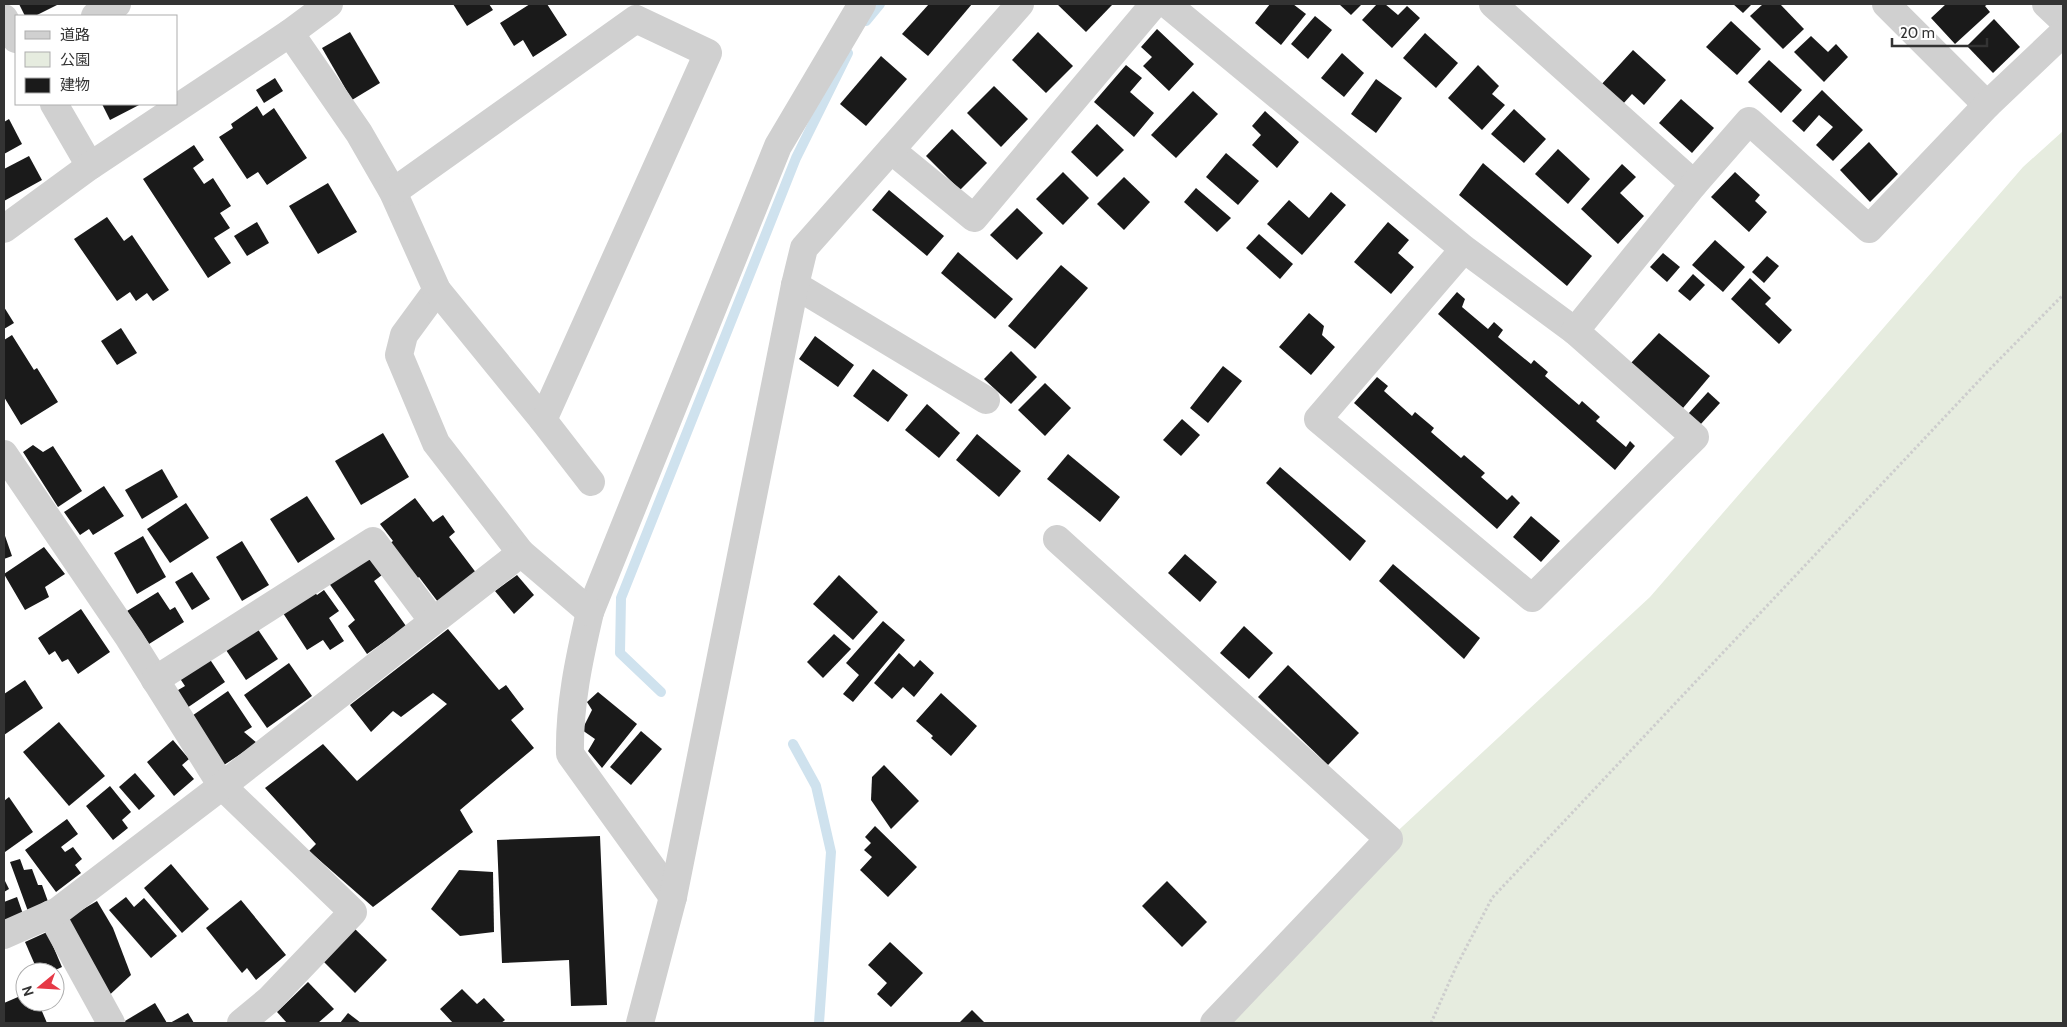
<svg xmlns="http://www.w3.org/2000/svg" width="2067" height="1027" font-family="Cabin,'Noto Sans JP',sans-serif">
	<rect width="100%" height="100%" fill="#fff"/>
	<!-- green -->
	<path fill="#e6ecdf" d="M2063,131V1023H1214L1389,839L1650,597L2023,167Z"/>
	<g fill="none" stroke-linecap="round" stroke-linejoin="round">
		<!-- stream -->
		<g stroke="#cfe2ee" stroke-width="10">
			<path d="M866,21L880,4"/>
			<path d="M661,692L620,653L621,598L796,158L848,53"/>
			<path d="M793,744L816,786L831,852L819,1023"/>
		</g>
	</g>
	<!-- building -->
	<g fill="#1a1a1a">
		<path d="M19,4H59L35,16H25Z"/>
		<path d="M453,4H489L493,10L467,26Z"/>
		<path d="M530,4H547L567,35L533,57L523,40L514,46L500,23Z"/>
		<path d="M929,4H972L928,56L902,34Z"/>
		<path d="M1057,4H1111L1112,5L1086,32Z"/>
		<path d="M1270,4H1293L1306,14L1281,45L1255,23Z"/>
		<path d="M1339,4H1362L1351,15Z"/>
		<path d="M1377,4H1385L1398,15L1407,6L1420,18L1392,48L1362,20Z"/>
		<path d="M1733,4H1752L1743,13Z"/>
		<path d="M1763,4H1780L1804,29L1783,49L1750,16Z"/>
		<path d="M1946,4H1988L1985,6L1990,12L1955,44L1931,18Z"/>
		<path d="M1315,16L1332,30L1308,59L1291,44Z"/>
		<path d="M1994,19L2020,47L1993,73L1967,46Z"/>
		<path d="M1731,21L1761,49L1737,75L1706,47Z"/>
		<path d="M1157,29L1194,64L1169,91L1143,66L1152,57L1141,47Z"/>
		<path d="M350,32L380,83L352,100L322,48Z"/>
		<path d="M1038,32L1073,66L1046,93L1012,60Z"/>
		<path d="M1425,33L1458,63L1436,88L1403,58Z"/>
		<path d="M1811,36L1828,52L1836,44L1848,57L1824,82L1794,52Z"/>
		<path d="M1633,50L1666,80L1644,105L1632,94L1622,105L1600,86Z"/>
		<path d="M1342,53L1364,73L1344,97L1321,78Z"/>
		<path d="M881,56L907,79L866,126L840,104Z"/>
		<path d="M1769,60L1802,90L1781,113L1748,82Z"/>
		<path d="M1126,65L1142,78L1130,92L1154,113L1134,137L1094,102Z"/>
		<path d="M1478,65L1499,86L1492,94L1505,105L1482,130L1448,98Z"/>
		<path d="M275,78L283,91L264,103L256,90Z"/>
		<path d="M1376,79L1402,98L1376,133L1351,114Z"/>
		<path d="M994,86L1028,119L1001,147L967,113Z"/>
		<path d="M1822,90L1863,130L1833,161L1816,145L1833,127L1819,115L1804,132L1792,121Z"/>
		<path d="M1193,91L1218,114L1176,158L1151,135Z"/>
		<path d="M1681,99L1714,128L1692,153L1659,123Z"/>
		<path d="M102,104H141L110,120Z"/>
		<path d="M257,106L263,116L274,108L307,158L267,185L258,172L247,179L219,137L233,128L231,124Z"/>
		<path d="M1514,109L1546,139L1524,163L1491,134Z"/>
		<path d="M1265,111L1299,142L1277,168L1252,145L1261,135L1252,126Z"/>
		<path d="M9,119L22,144L4,154V122Z"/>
		<path d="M1097,124L1124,150L1097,177L1071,152Z"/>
		<path d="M952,129L987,163L960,190L926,156Z"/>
		<path d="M1869,142L1898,174L1870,202L1840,170Z"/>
		<path d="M194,145L204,160L193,168L204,184L213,178L231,206L220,213L230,228L214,238L231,263L208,278L143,179Z"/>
		<path d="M1558,149L1590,179L1568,204L1535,174Z"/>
		<path d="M1226,153L1259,181L1238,205L1206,177Z"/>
		<path d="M29,156L42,180L4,201V169Z"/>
		<path d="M1483,163L1592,256L1567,286L1459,195Z"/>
		<path d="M1622,164L1636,177L1620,193L1644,216L1618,244L1581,209Z"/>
		<path d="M1063,172L1089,198L1063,225L1036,199Z"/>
		<path d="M1735,172L1760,195L1755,201L1767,212L1749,232L1711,197Z"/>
		<path d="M1124,177L1150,202L1124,230L1097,204Z"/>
		<path d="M328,183L357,232L318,254L289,206Z"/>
		<path d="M1196,188L1231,218L1217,232L1184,202Z"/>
		<path d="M889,190L944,236L927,256L872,210Z"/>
		<path d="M1331,192L1346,205L1302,255L1267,224L1289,200L1309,218Z"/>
		<path d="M1017,208L1043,233L1017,260L990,235Z"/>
		<path d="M107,217L124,241L132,235L169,290L153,301L147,293L136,301L130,292L117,301L74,239Z"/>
		<path d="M257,222L269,243L247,256L234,236Z"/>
		<path d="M1388,222L1409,240L1398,253L1414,267L1391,294L1354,262Z"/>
		<path d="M1259,234L1293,264L1280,279L1246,248Z"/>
		<path d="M1715,240L1745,267L1723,292L1692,265Z"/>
		<path d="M958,252L1013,299L995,319L941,273Z"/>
		<path d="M1663,253L1680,267L1667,282L1650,267Z"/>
		<path d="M1767,256L1779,266L1764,283L1752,272Z"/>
		<path d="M1061,265L1088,288L1035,349L1008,326Z"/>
		<path d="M1693,274L1705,285L1690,301L1678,291Z"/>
		<path d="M1750,278L1771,298L1765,304L1792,330L1779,344L1731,299Z"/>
		<path d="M1457,292L1465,299L1462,307L1488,329L1494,322L1503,330L1498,337L1531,364L1534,360L1548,372L1545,376L1579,405L1582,401L1600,417L1596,421L1626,447L1630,441L1635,446L1615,470L1438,314Z"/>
		<path d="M4,307L14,323L4,329Z"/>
		<path d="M1309,313L1324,326L1322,335L1335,347L1311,375L1279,347Z"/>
		<path d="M121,328L137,353L117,365L101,341Z"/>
		<path d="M1659,333L1710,376L1683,408L1631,363Z"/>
		<path d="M12,335L34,370L37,368L58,402L21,425L4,397V340Z"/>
		<path d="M815,336L854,365L838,387L799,359Z"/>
		<path d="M1011,351L1037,377L1011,404L984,379Z"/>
		<path d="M1223,366L1242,381L1208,423L1190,408Z"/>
		<path d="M873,369L908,395L888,422L853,396Z"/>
		<path d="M1377,377L1388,386L1384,391L1412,416L1415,412L1434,428L1431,432L1461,458L1464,455L1485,473L1481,477L1507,500L1512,495L1520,503L1497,529L1354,403Z"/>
		<path d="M1045,383L1071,408L1045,436L1018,410Z"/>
		<path d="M1708,392L1720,403L1700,425L1688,414Z"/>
		<path d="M927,404L960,433L939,458L905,430Z"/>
		<path d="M1182,419L1200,435L1181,456L1163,440Z"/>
		<path d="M383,433L409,477L361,505L335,461Z"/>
		<path d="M977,434L1021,471L999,497L956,460Z"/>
		<path d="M33,445L43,452L53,446L82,491L58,507L23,452Z"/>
		<path d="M1068,454L1120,497L1100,522L1047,479Z"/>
		<path d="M1280,467L1366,541L1350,561L1266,483Z"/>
		<path d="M162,469L178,497L142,519L125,490Z"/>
		<path d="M104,486L124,516L93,535L89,529L80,535L64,512Z"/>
		<path d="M307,496L335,539L298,563L270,519Z"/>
		<path d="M415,498L433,522L443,515L455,532L449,537L477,574L438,602L419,577L413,582L386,546L393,541L380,524Z"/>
		<path d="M186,503L209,538L170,563L147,529Z"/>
		<path d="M1531,516L1560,541L1541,562L1513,537Z"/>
		<path d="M4,533L12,556L4,559Z"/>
		<path d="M143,536L166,577L137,594L114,553Z"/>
		<path d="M242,541L269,585L242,601L216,557Z"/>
		<path d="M44,547L65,574L45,587L49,597L25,610L4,574Z"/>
		<path d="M370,548L386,572L374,581L406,626L367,654L348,626L355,620L326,579Z"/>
		<path d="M1185,554L1217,582L1200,602L1168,573Z"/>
		<path d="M1393,564L1480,638L1464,659L1379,581Z"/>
		<path d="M192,572L210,599L192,610L175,582Z"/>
		<path d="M517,575L534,595L514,614L495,591Z"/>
		<path d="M839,575L878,612L853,640L813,604Z"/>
		<path d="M312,589L317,595L324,590L339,611L329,618L344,641L330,650L323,640L307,650L281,610Z"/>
		<path d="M158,592L170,610L175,607L184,622L149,644L127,611Z"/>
		<path d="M81,609L110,652L78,674L68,659L62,662L55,651L49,655L38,638Z"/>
		<path d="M883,621L905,640L853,702L843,694L859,675L846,663Z"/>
		<path d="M1244,626L1273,653L1249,679L1220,653Z"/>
		<path d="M257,628L278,659L246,680L226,650Z"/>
		<path d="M448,629L499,690L506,685L524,709L511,720L534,748L460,810L473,832L373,907L309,851L316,844L265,788L323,744L357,781L447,704L433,693L401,717L393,711L371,732L350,705Z"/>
		<path d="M834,634L851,649L823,678L807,662Z"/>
		<path d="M899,653L914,667L920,660L934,673L914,697L903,687L892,699L874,683Z"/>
		<path d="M209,658L225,682L184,710L173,693L185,686L179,677Z"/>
		<path d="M289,663L312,696L267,728L244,695Z"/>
		<path d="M1288,665L1359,733L1328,765L1258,697Z"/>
		<path d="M25,680L43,708L4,735V694Z"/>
		<path d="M228,691L252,727L244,732L257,743L218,769L186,720Z"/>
		<path d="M598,692L637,724L602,768L588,751L595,739L582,730L592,710L587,702Z"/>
		<path d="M941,693L977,726L951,756L931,738L933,736L916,721Z"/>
		<path d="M59,722L105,776L69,806L23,752Z"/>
		<path d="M641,731L662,749L631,785L610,767Z"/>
		<path d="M173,740L189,759L182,765L194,779L174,796L147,762Z"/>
		<path d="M884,765L919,801L891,829L871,800L872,777Z"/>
		<path d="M135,773L155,796L139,810L119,787Z"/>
		<path d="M110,786L131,812L122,820L128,828L113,840L86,806Z"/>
		<path d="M9,797L33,832L5,852L4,850V801Z"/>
		<path d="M67,819L78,834L61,847L65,852L73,847L82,859L75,865L81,873L56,892L25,850Z"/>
		<path d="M875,826L917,867L888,897L860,870L872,857L864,850L871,843L865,837Z"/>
		<path d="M600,836L607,1005L571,1006L569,960L502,963L497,840Z"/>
		<path d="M20,859L24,870L32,869L38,885H42L50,907L29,914L10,862Z"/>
		<path d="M171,864L209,909L182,933L144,888Z"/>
		<path d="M459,870L493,872L494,932L460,936L431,909Z"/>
		<path d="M4,879L9,889L4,892Z"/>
		<path d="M1167,881L1207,922L1182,947L1142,906Z"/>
		<path d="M17,897L24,917L4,925V902Z"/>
		<path d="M126,897L134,907L144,898L177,936L151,958L109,910Z"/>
		<path d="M241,900L286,955L256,980L247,968L242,973L206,928Z"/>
		<path d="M97,901L113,928L131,975L103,1001L58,924Z"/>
		<path d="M355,929L387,960L355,993L323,961Z"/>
		<path d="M47,932L62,967L51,972H38L25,942Z"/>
		<path d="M890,942L923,973L891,1007L877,994L887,983L868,965Z"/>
		<path d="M308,982L334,1009L318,1023H287L277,1012Z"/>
		<path d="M462,989L477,1004L484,998L505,1020L501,1023H453L440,1009Z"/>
		<path d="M25,994V1002H38L47,1023H4V1003Z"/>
		<path d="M155,1003L167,1023H126L125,1021Z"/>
		<path d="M972,1010L985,1023H959Z"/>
		<path d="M188,1013L194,1023H170Z"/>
		<path d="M348,1013L361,1023H340Z"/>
	</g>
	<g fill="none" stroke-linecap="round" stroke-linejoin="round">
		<!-- path -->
		<path stroke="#cdcdcd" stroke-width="3" stroke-dasharray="2.5 2.5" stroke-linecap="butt" d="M1431,1023L1456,967L1492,898L1989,370L2063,295"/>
		<!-- minor -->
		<g stroke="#d0d0d0" stroke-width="28">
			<path d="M1167,4L1464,249L1575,331L1695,437L1532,598L1318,419L1464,249"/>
			<path d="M1493,4L1694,184L1575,331"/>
			<path d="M1886,4L1987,105"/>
			<path d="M2046,4L2063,20"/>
			<path d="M95,16L117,4"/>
			<path d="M4,18L16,39"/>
			<path d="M290,33L359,133L393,192L437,290L404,335L399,355L436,443L521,553"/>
			<path d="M54,104L90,166"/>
			<path d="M891,150L974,218L1154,4"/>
			<path d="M1694,184L1749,121L1869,229L1987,105L2063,33"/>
			<path d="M393,192L636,19L708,53L543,420L437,290"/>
			<path d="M4,229L90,166L290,33L329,4"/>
			<path d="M795,285L986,400"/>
			<path d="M543,420L591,482"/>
			<path d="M4,454L129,638L222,786L353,912L270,999L241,1023"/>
			<path d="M1057,539L1389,839L1214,1023"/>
			<path d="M155,680L373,541L433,621"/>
			<path d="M673,897L570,754C569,706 579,659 590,612L778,146L862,4"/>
			<path d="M51,914L111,1023"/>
			<path d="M4,935L58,911L222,786L521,553L590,612"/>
			<path d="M640,1023L673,897L795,285L804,248L1020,4"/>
		</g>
	</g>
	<!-- border -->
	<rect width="2067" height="1027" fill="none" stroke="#333333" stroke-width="10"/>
	<!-- legend -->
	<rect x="15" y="15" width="162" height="90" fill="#ffffff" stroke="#adadad"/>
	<rect x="25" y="31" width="25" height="8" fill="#d0d0d0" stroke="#adadad"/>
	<text x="60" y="40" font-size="15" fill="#333333">道路</text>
	<rect x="25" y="52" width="25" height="15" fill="#e6ecdf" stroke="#adadad"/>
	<text x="60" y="65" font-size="15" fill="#333333">公園</text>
	<rect x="25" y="78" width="25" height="15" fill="#1a1a1a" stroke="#adadad"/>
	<text x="60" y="90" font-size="15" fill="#333333">建物</text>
	<!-- north arrow -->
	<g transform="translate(40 987) rotate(252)"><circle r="24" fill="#ffffff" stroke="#adadad"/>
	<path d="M0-4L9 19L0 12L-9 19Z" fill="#e63946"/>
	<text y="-8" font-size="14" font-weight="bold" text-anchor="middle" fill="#333333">N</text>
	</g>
	<!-- scale -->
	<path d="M1892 38v8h95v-8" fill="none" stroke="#333333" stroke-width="2.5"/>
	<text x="1900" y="38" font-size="15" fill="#333333" stroke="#ffffff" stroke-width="4" paint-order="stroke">20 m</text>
</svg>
